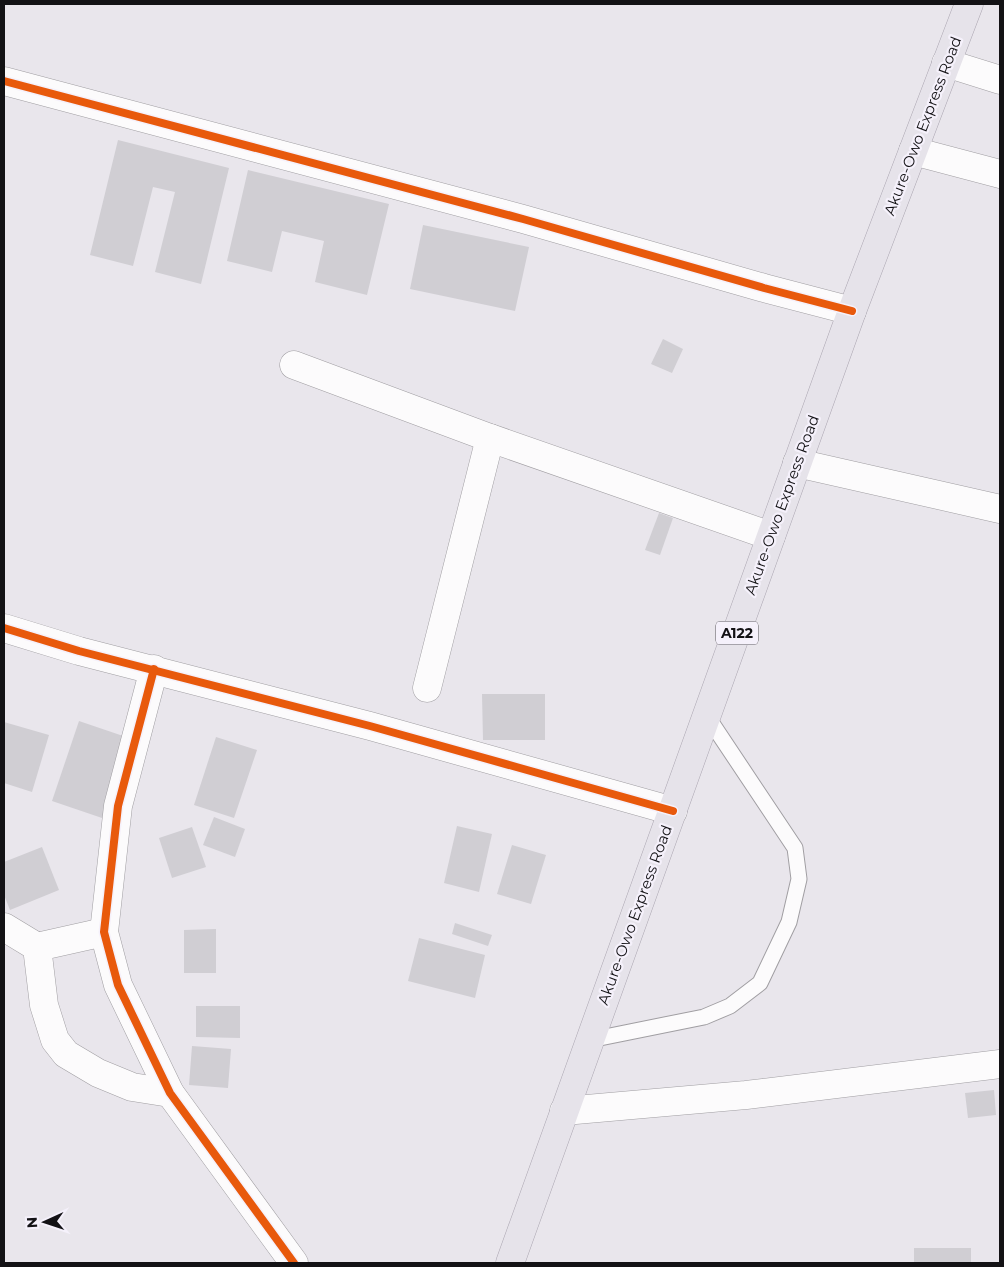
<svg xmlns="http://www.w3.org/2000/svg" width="1004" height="1267" font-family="Montserrat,sans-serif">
	<rect width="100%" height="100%" fill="#e9e6ec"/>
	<!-- building -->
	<g fill="#d0ced3">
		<path d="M118,140L229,168L201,284L155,272L175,192L153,187L133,266L90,255Z"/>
		<path d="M248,170L389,204L367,295L315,282L324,241L282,231L272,272L227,261Z"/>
		<path d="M423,225L529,247L515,311L410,289Z"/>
		<path d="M663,339L683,349L672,373L651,364Z"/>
		<path d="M659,513L673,518L660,555L645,550Z"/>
		<path d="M482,694H545V740H483Z"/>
		<path d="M79,721L129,738L102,818L52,801Z"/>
		<path d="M4,722L49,735L32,792L4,783Z"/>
		<path d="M216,737L257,750L234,818L194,805Z"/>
		<path d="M214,817L245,829L235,857L203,845Z"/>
		<path d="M457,826L492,834L479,892L444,883Z"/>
		<path d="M192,827L206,867L172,878L159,838Z"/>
		<path d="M512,845L546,855L531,904L497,894Z"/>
		<path d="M42,847L59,890L10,910L4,895V862Z"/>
		<path d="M455,923L492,935L488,946L452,934Z"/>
		<path d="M216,929V973H184V930Z"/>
		<path d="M419,938L485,955L475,998L408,981Z"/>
		<path d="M196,1006H240V1038L196,1037Z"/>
		<path d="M192,1046L231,1049L228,1088L189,1085Z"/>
		<path d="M994,1090L996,1115L968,1118L965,1093Z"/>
		<rect x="914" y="1248" width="57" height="15"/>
	</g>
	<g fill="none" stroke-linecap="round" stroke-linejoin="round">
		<defs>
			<path id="service" d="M590,1040L704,1017L730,1006L760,983L789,922L799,879L795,848L707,716"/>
			<g id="minor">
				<path d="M946,63L1000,80"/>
				<path d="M4,81L523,219L764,288L852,311"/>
				<path d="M913,151L1000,174"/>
				<path d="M294,365L490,438"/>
				<path d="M797,463L1000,509"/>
				<path d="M4,628L79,651L370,726L673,811"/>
				<path d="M154,669L118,806L104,932L118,985L170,1093L294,1263"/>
				<path d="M427,688L490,438L771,536"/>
				<path d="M4,927L37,947L44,1005L55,1040L66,1054L98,1073L132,1087L170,1093"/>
				<path d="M37,947L104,932"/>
				<path d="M564,1111L746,1095L1000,1064"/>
			</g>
			<path id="trunk" d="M510,1263L852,311L969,4"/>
		</defs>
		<!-- service casing -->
		<use href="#service" stroke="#a09ea2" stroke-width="17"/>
		<!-- minor casing -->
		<use href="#minor" stroke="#a09ea2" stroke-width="29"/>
		<!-- trunk casing -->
		<use href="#trunk" stroke="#aba6b1" stroke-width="29"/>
		<!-- service -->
		<use href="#service" stroke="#fcfbfc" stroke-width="15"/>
		<!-- minor -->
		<use href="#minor" stroke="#fcfbfc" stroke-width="28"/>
		<!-- trunk -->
		<use href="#trunk" stroke="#e6e3ea" stroke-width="28"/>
		<defs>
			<g id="cycleway">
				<path d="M4,81L523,219L764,288L852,311"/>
				<path d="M4,628L79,651L370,726L673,811"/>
				<path d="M154,669L118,806L104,932L118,985L170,1093L294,1263"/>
			</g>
		</defs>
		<!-- cycleway casing -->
		<use href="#cycleway" stroke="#f5f1fb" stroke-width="11"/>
		<!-- cycleway -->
		<use href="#cycleway" stroke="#e8590c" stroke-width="8"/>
	</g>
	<g text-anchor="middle" stroke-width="4.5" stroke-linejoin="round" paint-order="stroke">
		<!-- shield labels -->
		<rect fill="#f5f1fb" stroke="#57555a" stroke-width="1" x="716" y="621.5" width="42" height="23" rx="4"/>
		<g font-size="14" font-weight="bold" fill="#131215">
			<text x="737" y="638">A122</text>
		</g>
		<!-- street labels -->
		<g font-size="15" fill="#131215" stroke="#f5f1fb">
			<text transform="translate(923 126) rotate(-69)" y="5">Akure-Owo Express Road</text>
			<text transform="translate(782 505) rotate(-70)" y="5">Akure-Owo Express Road</text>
			<text transform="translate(635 915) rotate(-70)" y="5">Akure-Owo Express Road</text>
		</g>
	</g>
	<!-- border -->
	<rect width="1004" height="1267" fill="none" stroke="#131215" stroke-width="10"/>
	<!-- north arrow -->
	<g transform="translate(45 1222) rotate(267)" stroke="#f5f1fb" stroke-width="4" paint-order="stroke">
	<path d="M0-4L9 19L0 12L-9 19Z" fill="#131215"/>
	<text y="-8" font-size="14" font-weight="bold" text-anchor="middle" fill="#131215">N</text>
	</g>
</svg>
